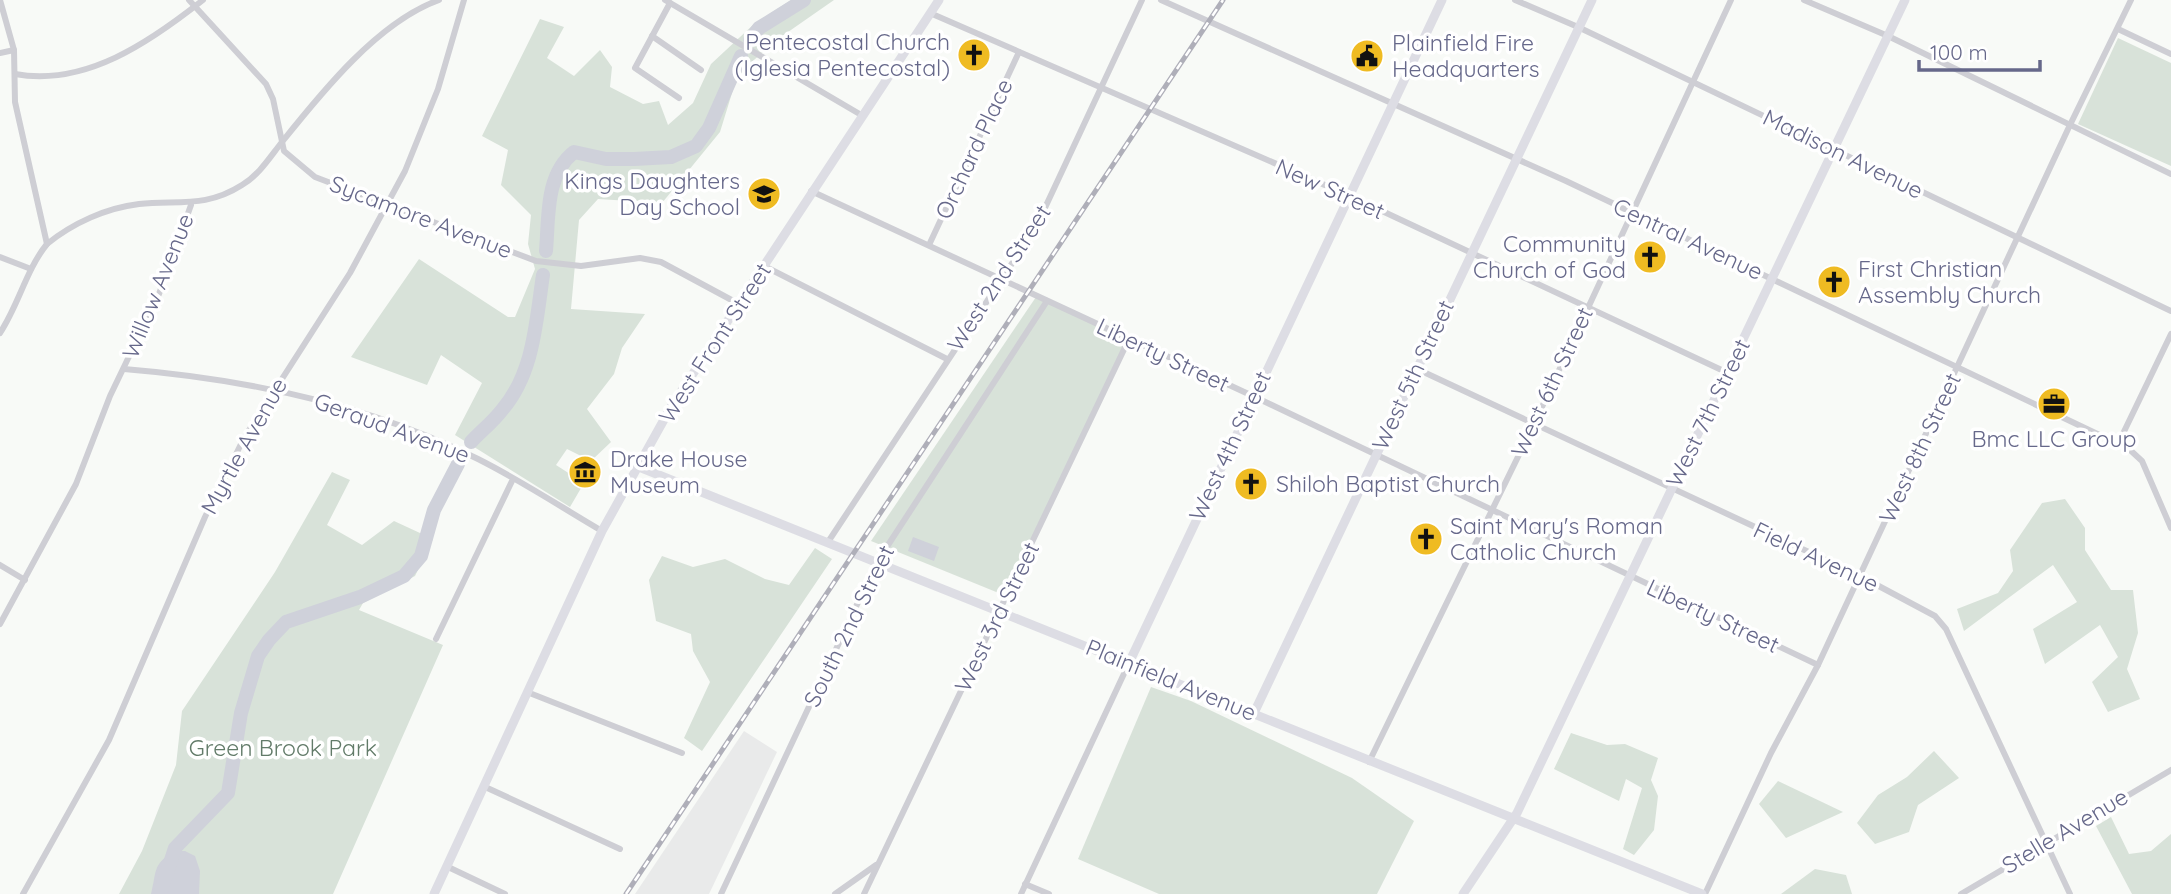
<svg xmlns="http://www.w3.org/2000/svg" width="2171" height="894" font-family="Quicksand,sans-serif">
	<rect width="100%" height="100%" fill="#f8faf7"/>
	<!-- built -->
	<path fill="#e9eaea" d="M744,731L777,752L709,894H635Z"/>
	<!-- green -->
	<g fill="#d8e2d9">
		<path d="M791,0H834L778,39L747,66L736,80L720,132L662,203L598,199L579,220L571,309L645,314L622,348L614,374L587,409L611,442L591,461L567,449L556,465L584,483L570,507L455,435L482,383L441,355L427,385L351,357L419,259L508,317H515L535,269L528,244L531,215L501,185L508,150L482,136L540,19L564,27L547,58L574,76L600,50L612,67L610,87L643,104L659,101L668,125L693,103L711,64L754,24Z"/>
		<path d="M2118,38L2171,63V166L2078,124Z"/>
		<path d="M1036,297L1126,340L1006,596L871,541Z"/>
		<path d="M332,472L350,480L327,525L362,545L394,521L433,539L415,576L363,603L359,610L443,645L333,894H119L142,851L176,765L182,711L275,572Z"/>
		<path d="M2065,499L2085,528V550L2111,590H2133L2138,633L2127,669L2140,699L2108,712L2092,682L2118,657L2100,625L2045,664L2033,629L2077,602L2053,565L1964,631L1957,609L1998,593L2013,571L2010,550L2042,503Z"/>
		<path d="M815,548L832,559L702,751L684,738L710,682L693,651L691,634L656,621L649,580L662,556L693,567L725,559L765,579L789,585Z"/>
		<path d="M1151,687L1191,701L1352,778L1414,821L1377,894H1159L1078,859Z"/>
		<path d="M1571,733L1607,745L1625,744L1658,758L1651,780L1658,796L1654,830L1634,855L1623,849L1642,788L1626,779L1619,801L1554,769Z"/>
		<path d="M1934,751L1959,778L1918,805L1909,832L1875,844L1857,823L1878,795L1907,777Z"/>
		<path d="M1778,781L1843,812L1786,838L1759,804Z"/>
		<path d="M2111,817L2129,854L2151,851L2171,834V894H2132L2096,826Z"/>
		<path d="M1815,869L1846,875L1852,894H1781Z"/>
	</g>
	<!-- water -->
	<g fill="#cfd1da">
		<path d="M913,537L939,547L934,561L908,551Z"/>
		<path d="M174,851H185L195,856L200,871L199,894H151C157,871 152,865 174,851Z"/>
	</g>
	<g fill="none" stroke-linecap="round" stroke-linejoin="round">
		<!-- river -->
		<g stroke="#cfd1da" stroke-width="14">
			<path d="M750,40L759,28L804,0"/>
			<path d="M546,251C549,217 545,175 574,152L606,159H634L671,157L696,146L709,128L741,56"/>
			<path d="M471,442C481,431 493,422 502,410C534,373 536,321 543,275"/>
			<path d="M160,894L175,848L228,793L241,713L258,656L269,640L286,622L360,597L404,576L421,556L434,510L458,464"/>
		</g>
		<!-- street -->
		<g stroke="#ceced4" stroke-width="6">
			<path d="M0,0L14,50L15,102L47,244C26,270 19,304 0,333"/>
			<path d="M189,0L266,84L273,99L284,151L315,177L536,261L581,266L640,258L661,262L739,304"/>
			<path d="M665,0L863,116"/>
			<path d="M1161,0L1566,181L2129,449L2142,461L2171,528"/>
			<path d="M1515,0L1578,27L2171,311"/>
			<path d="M1804,0L1888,36L2171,174"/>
			<path d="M670,3L635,68L679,98"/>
			<path d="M930,13L1350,196L1728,373"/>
			<path d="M2118,29L2171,54"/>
			<path d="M652,36L701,70"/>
			<path d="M0,53L14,50"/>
			<path d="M15,74C85,87 150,42 203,0"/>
			<path d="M811,191L1255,397L1818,665"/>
			<path d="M47,244C73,223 106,208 139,204C179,200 206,208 242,185C259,175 270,157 282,142C322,92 378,22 439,0"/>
			<path d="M929,245L1019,52"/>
			<path d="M0,257L31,269"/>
			<path d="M764,266L947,359"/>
			<path d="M1415,368L1860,576L1935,616L1946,629L2070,894"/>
			<path d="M124,369C245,379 369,404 478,459C520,480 561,507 602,531"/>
			<path d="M2118,444L2171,334"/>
			<path d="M828,542L1036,227L1142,0"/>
			<path d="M0,565L25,580"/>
			<path d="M0,624L76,484L110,396L159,294L191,205"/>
			<path d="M436,639L513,479"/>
			<path d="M527,692L682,753"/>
			<path d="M1369,762L1535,422L1731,0"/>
			<path d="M483,786L620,849"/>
			<path d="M446,866L505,894"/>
			<path d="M1025,884L1049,894"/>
			<path d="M23,894L109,740L205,517L244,438L350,273L405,171L438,89L464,0"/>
			<path d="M721,894L877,562L1047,301"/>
			<path d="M835,894L876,865"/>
			<path d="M864,894L1129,339"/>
			<path d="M1021,894L1129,663"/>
			<path d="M1705,894L1771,753L1818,665L2069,127L2131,0"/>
			<path d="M1961,894L2171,770"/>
		</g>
		<!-- secondary -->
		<g stroke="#dddde4" stroke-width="9">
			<path d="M639,467L1702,894"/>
			<path d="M1129,663L1442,0"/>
			<path d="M1254,713L1592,0"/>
			<path d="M434,894L602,531L671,407L939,0"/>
			<path d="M1463,894L1517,813L1905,0"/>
		</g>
		<defs>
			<path id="rail" d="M626,894L1223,0"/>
		</defs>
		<!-- rail casing -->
		<use href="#rail" stroke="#afafb9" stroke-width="5"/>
		<!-- rail -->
		<use href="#rail" stroke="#fff" stroke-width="2.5" stroke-dasharray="8" stroke-linecap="butt"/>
	</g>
	<!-- icons -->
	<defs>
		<symbol id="church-disc" viewBox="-11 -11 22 22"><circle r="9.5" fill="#efbb22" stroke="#fff"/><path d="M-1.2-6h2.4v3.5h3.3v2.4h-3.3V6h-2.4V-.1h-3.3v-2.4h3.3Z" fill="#111"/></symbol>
		<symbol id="civic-disc" viewBox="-11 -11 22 22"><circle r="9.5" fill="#efbb22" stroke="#fff"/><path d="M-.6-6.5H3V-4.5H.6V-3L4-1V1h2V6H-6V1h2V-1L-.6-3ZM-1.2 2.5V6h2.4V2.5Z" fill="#111"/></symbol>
		<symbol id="school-disc" viewBox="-11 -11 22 22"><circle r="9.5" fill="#efbb22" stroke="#fff"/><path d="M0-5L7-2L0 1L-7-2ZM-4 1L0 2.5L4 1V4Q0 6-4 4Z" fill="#111"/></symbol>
		<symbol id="office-disc" viewBox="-11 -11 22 22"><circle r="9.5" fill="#efbb22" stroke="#fff"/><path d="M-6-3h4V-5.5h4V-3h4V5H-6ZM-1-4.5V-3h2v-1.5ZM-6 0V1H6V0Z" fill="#111"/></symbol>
		<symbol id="museum-disc" viewBox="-11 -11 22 22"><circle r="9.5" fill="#efbb22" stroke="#fff"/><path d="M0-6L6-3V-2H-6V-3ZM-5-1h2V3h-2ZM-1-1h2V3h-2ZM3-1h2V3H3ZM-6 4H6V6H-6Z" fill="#111"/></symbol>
	</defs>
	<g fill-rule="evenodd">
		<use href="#church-disc" x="955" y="36" width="38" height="38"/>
		<use href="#civic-disc" x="1348" y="37" width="38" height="38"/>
		<use href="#school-disc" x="745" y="175" width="38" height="38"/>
		<use href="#church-disc" x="1631" y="238" width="38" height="38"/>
		<use href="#church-disc" x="1815" y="263" width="38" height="38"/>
		<use href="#office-disc" x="2035" y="385" width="38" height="38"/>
		<use href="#museum-disc" x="566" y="453" width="38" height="38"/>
		<use href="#church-disc" x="1232" y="465" width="38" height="38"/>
		<use href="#church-disc" x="1407" y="520" width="38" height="38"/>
	</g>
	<g text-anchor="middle" stroke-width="7" stroke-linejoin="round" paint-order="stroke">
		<!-- poi labels -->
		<g font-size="23" fill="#66688a" stroke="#fff" text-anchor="start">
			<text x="950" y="50" text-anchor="end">Pentecostal Church<tspan x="950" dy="26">(Iglesia Pentecostal)</tspan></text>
			<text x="1392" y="51">Plainfield Fire<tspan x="1392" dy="26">Headquarters</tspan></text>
			<text x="740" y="189" text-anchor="end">Kings Daughters<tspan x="740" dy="26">Day School</tspan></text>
			<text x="1626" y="252" text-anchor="end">Community<tspan x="1626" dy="26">Church of God</tspan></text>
			<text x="1858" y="277">First Christian<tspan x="1858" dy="26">Assembly Church</tspan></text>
			<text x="2054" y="447" text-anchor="middle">Bmc LLC Group</text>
			<text x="610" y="467">Drake House<tspan x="610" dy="26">Museum</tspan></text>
			<text x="1276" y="492">Shiloh Baptist Church</text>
			<text x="1450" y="534">Saint Mary's Roman<tspan x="1450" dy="26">Catholic Church</tspan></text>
		</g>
		<!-- street labels -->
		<g font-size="23" fill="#66688a" stroke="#fff">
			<text transform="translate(974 149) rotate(-65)" y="8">Orchard Place</text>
			<text transform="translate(1843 154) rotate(26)" y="8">Madison Avenue</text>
			<text transform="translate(1330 189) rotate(24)" y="8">New Street</text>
			<text transform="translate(421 217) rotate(21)" y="8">Sycamore Avenue</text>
			<text transform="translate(1688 239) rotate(25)" y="8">Central Avenue</text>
			<text transform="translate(999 278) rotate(-57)" y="8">West 2nd Street</text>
			<text transform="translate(158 286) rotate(-68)" y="8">Willow Avenue</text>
			<text transform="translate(715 343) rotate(-57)" y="8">West Front Street</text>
			<text transform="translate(1163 355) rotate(25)" y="8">Liberty Street</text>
			<text transform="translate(1413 375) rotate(-65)" y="8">West 5th Street</text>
			<text transform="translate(1552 382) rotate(-65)" y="8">West 6th Street</text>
			<text transform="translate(1708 413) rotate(-64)" y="8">West 7th Street</text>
			<text transform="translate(392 428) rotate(20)" y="8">Geraud Avenue</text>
			<text transform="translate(244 446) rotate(-61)" y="8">Myrtle Avenue</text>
			<text transform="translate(1230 446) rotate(-65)" y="8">West 4th Street</text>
			<text transform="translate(1920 448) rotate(-65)" y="8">West 8th Street</text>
			<text transform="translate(1816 557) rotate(25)" y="8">Field Avenue</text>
			<text transform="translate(1713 616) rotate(25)" y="8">Liberty Street</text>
			<text transform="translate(997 617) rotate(-64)" y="8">West 3rd Street</text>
			<text transform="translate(849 626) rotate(-64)" y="8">South 2nd Street</text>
			<text transform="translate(1171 680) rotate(22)" y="8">Plainfield Avenue</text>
			<text transform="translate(2065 831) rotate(-31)" y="8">Stelle Avenue</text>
		</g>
		<!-- park labels -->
		<g font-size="23" fill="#627b69" stroke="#fff">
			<text x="283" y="756">Green Brook Park</text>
		</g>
	</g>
	<!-- scale -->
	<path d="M1919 60v10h121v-10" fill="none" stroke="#66688a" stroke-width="3.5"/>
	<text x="1930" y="60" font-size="21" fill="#66688a" stroke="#ffffff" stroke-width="5" paint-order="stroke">100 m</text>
</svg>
